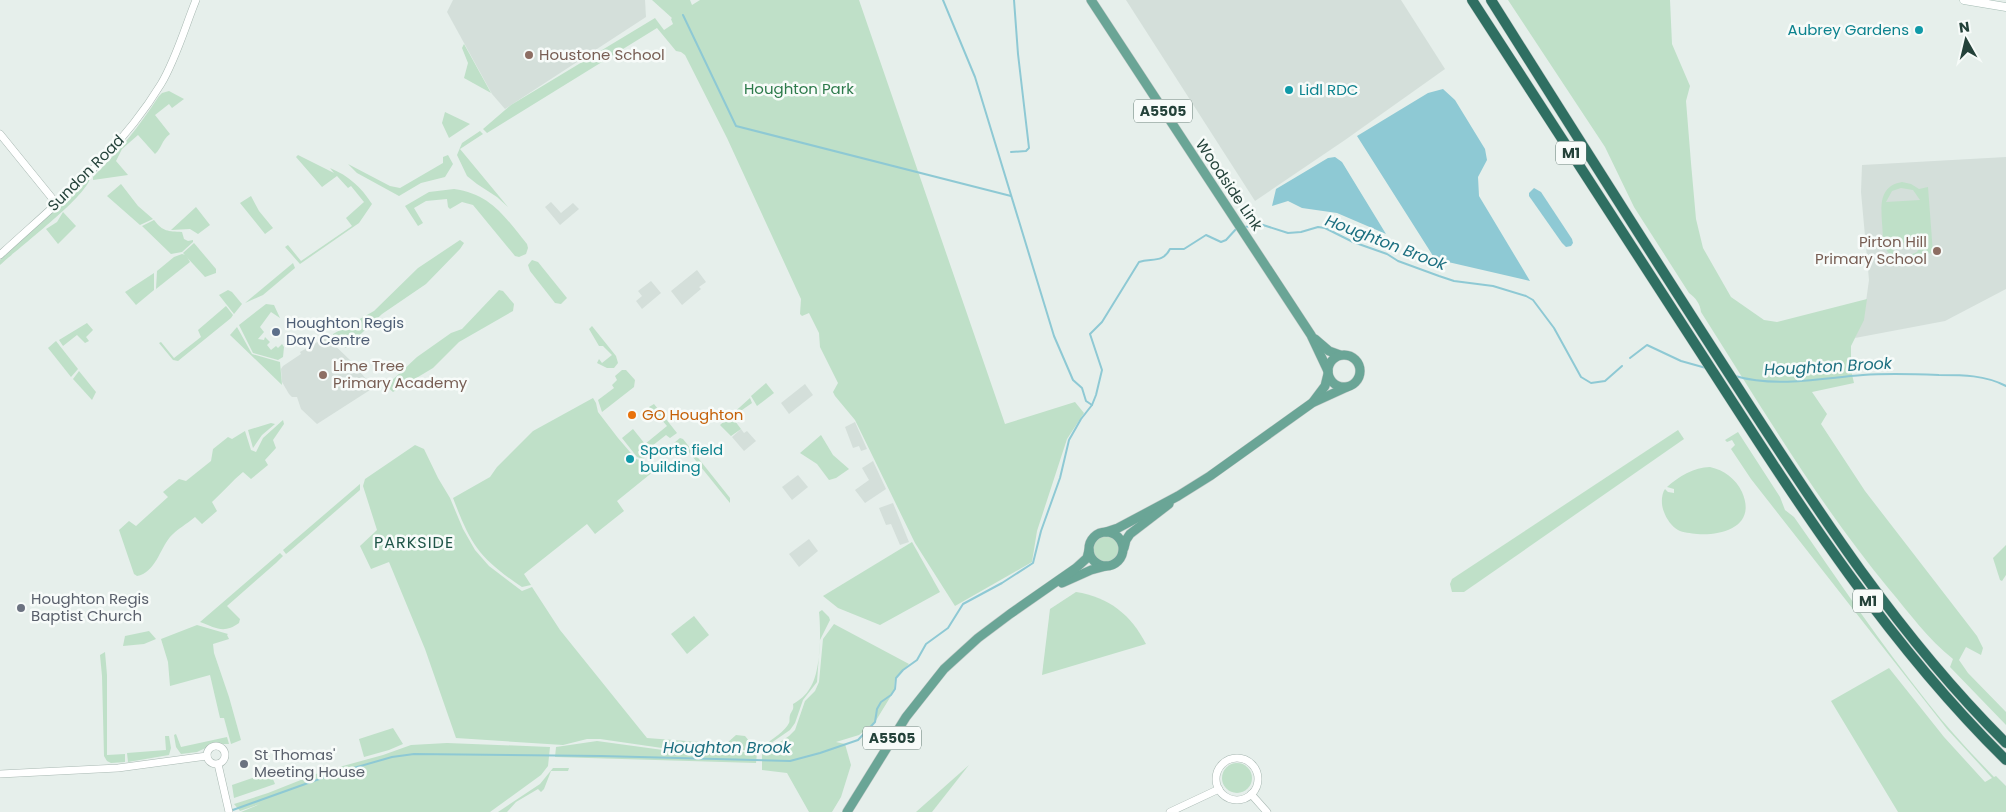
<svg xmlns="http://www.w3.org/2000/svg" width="2006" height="812" font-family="Poppins,sans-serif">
	<rect width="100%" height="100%" fill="#e6efeb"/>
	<!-- built -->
	<g fill="#d4dfda">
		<path d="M453,0H645L646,17L505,109L492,94L447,12Z"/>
		<path d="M1126,0H1401L1445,69L1345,140L1255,201Z"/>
		<path d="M2006,157V289L1945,321L1855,338L1864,316L1869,280L1861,192L1862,165Z"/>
		<path d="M551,202L561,213L573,203L579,209L560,225L545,207Z"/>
		<path d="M697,270L706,282L699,287L701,289L682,305L671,291Z"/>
		<path d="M651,281L661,293L642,309L636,301L642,296L638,291Z"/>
		<path d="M326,337L352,362L375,390H370L317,424L301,409L297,397H292L289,394L282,382L281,369L283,366L301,354L300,352Z"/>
		<path d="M805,384L813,395L789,414L781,403Z"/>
		<path d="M855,422L867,449L861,451L859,446L853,448L845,427Z"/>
		<path d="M741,429L744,433L747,431L756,441L744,451L732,437Z"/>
		<path d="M873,461L886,489L865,503L855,490L869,480L862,468Z"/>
		<path d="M798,475L808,487L792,500L782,487Z"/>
		<path d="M893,503L909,542L900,545L891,524L886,525L879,508Z"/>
		<path d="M809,539L818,551L799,567L789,554Z"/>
	</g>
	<!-- green -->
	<g fill="#bfe0c8" fill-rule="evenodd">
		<path d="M652,0H690L692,5L700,0H859L1005,424L1075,402L1084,413L1067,439L1037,531L1032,562L955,606L915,543L855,420L835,396L833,392L838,383L820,347L819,333L809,313L802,316L800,314L801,299L727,138L685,55L681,52L676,51L657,28L487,133L483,129L511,105L655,18L664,30L673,24L671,19L672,18Z"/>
		<path d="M1508,0H1670L1672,44L1690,86L1686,101L1691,163L1696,219L1703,248L1731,297L1764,320L1777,322L1867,299L1864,320L1851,346V370L1854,383L1812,392L1827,414L1821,424L1865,491L1977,636L1983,648L1981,655L1966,647L1959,660L1968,673L2006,712V725L1950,667L1953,659C1928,639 1910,614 1889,589C1818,503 1761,406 1701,312C1700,304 1696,298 1689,293L1634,207L1605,147Z"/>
		<path d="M464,44L491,93L464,78L468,63L462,48Z"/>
		<path d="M169,91L184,99L172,108L169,104L155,115L170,134C161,141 162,148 155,154L138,135L122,149L116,161L128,175L93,180V177C119,151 139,127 159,96L162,93Z"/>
		<path d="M445,112L470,124L449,138L442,123Z"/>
		<path d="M480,131L483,134L460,149L508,207L497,197L477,184L467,176L457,155L462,143Z"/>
		<path d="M298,155L334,173L330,168C349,176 361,187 372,204L359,223L300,264L285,247L288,245L301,261L352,226L346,218L364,202L351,186L348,188L337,176L322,187L296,157Z"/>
		<path d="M448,155L453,164L445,177L421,183L399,196L357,173L348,164L390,186L400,188L443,163V157Z"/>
		<path d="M90,177C91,193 15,251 0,265V260Z"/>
		<path d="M1902,182L1911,184L1919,189L1928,187L1933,253L1925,254L1924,252C1913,264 1892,264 1885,247C1882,239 1883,231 1882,223C1881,205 1879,186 1902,182ZM1901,188L1913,190L1920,200L1886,202L1892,191ZM1923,241L1917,252C1905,258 1895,256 1889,244Z"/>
		<path d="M121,184L138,206L153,219L140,225L107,196Z"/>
		<path d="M454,189C491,194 505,217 527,244L528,248L526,254L519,257L515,256L473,205L462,202L450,209L448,207L447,199L426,201L414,208L423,223L418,226L405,206L429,192Z"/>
		<path d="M251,196L259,211L273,228L265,234L240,203Z"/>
		<path d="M196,207L210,225L198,234L190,229L171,230Z"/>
		<path d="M63,212L76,226L58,244L46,229L57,222Z"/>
		<path d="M154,220C163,232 168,231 182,232L184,239L188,241L193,240V242L182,252L171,254L142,226Z"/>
		<path d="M460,240L464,243L460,249L426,284L382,314L346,348L333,336V334L374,311L418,268Z"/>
		<path d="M194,243L216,269V273L205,277L183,253Z"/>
		<path d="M182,254L186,255L190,262L156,289L157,271L174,257Z"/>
		<path d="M532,260L538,262L567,298L561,304L555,303L530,271L528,265Z"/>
		<path d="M293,263L295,268L263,295L245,303Z"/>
		<path d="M154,273V290L136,305L125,292Z"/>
		<path d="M228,290L232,292L242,304L234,314L219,295Z"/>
		<path d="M499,290L503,291L514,304L513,311L459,342L433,368L393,392L386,386L417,357L451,333L462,329Z"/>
		<path d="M266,304L274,305L280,318L271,312L260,327L264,332L258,339L264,340L265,337L270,342L267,345L271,350L276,346L278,348L282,344L284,347L283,357L278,360L253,353L239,325Z"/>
		<path d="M226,306L233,315L231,318L178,361L173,360L159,343L161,342L174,358L201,337L198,330Z"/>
		<path d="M87,323L93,330L86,337L89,341L85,343L77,335L63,346L59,340Z"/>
		<path d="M592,326L616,356L618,363L614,368H607L597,363L599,359L602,363L612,355L603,346H599L589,329Z"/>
		<path d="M237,327L252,354L280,362L282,385L230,335Z"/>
		<path d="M56,341L78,369L71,377L48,348Z"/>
		<path d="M622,370H626L635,380L634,387L602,412L598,400L614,388L612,385L617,380L615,376Z"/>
		<path d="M79,371L96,392L92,400L73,379Z"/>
		<path d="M766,383L774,393L757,406L751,396Z"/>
		<path d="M593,398L596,403L598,412L618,438L636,459L646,462L654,471L617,501L624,511L595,534L587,524L524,574L531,585L522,587C479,558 471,545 453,498L490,477L497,467L533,431Z"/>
		<path d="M750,398L752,403L732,417L741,429L731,436L720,425Z"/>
		<path d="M654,404L677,433L670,438L666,435L643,453L645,457L643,459L637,457L622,438L633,429L645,444L667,426L655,412L652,413L649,407Z"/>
		<path d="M283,420L284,424L273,440L276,448L265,460L268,465L251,479L243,472C232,481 223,492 212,502L217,511L202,524L195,517C187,524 177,529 170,537C160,549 155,573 137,576L134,574L119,530L129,521L136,526L168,497L163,492L179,479L186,481L211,461L213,449L228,437L232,439L245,431L251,450L256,452L263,438Z"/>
		<path d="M271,423L275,424L262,435L253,448L248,430Z"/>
		<path d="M1678,430L1684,439L1464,592H1452L1450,584L1452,579Z"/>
		<path d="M1738,432L1780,497L1785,510L1794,517C1838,580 1880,643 1928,703C1948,729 1971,753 1994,777L1996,776L2006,786V812H1898L1831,701L1889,668L1944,737L1985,782L1992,778L1947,729L1751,479L1731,449L1735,445L1732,440L1727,442L1725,440Z"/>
		<path d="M821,435L833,455L849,469L836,478L829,480L817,464L800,453Z"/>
		<path d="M680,438L683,439L730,498V503L684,446L679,450L674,443Z"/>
		<path d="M415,445L424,449L438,478L450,498L463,529L475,550L489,566L522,591L532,587L560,630L647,738L726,744L736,735L745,736L755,748C763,747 785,732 789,723C790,721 789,718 790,715C792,710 794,710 793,704C800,700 806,695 810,688C821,672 821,631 819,612L822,610L829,617L830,620L820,640L817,682L803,700L795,723L790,730L761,750L755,751L706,747L662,748L600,739H587L563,745L456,738L425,649L389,562L371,569L360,546L377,530L363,486L365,479Z"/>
		<path d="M1710,467C1724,470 1736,479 1742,492C1757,526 1723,536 1697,534C1691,533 1683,533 1678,530C1672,527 1666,518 1664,512C1661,505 1661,495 1665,489L1668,492L1674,493V489L1667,487C1678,477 1694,467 1710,467Z"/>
		<path d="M360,484V490L291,550L286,554L283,550Z"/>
		<circle cx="1107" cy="549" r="14"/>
		<path d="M912,542L940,592L880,625L838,608L823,596Z"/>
		<path d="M2006,545V575L2002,581L2000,580L1993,558Z"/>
		<path d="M280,553L283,556L276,563L227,606L240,619L239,623C224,634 216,628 200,622Z"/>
		<path d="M1076,592C1109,597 1131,615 1146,644L1042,675L1050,609Z"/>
		<path d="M694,616L709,635L687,654L671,634Z"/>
		<path d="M834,624L909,664L895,679L894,691L875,722L859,735L836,742L845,744L851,765L841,797L832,812H809L787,773L762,770V754L789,736L795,730L805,701L815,691L819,682L823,639Z"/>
		<path d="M197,625L228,634L227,635L229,639L213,644L214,653L229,697L241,740L231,744L224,718H220L210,675L170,686L168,662L161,639Z"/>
		<path d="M149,631L156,639L144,644L123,646L125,636Z"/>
		<path d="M105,652L107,675V755L125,754V762L111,763L107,761L104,756L102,676L100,655Z"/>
		<path d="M393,728L403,744L389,750L364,757L359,739Z"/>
		<path d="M176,734L181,747L227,737L229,744H214L197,752L181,754L176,747L174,735Z"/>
		<path d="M165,736H169L171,748L169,755L128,762L127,753L166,750Z"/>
		<path d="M597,741L663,750L707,749L757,753L756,763L555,757L556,747Z"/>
		<path d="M447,743L550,747L548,766L541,775L490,812H241L260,804L240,811L234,804L268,793L321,772L383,755L411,745Z"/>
		<circle cx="1237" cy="778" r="15"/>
		<path d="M969,765L932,812H916Z"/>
		<path d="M553,768H569L568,771H551L544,789L541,792L538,789L516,802L507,812H498L540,784Z"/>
		<path d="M270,772L275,784L234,798L232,785Z"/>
	</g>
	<!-- water -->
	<g fill="#8ec9d4">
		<path d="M1443,89L1455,100L1485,149L1487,160L1478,177L1479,196L1530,281L1435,259L1357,136L1428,93Z"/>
		<path d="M1335,157L1342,162L1386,234L1337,213L1302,208L1288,201L1272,206L1276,189L1328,158Z"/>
		<path d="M1534,188L1541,192L1572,239L1573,243L1571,246L1566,247L1562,243L1529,196V193Z"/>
	</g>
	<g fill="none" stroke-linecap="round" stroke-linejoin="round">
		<!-- stream -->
		<g stroke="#8ec9d4" stroke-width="2">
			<path d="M943,0L975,77L1054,336L1073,380L1082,388L1086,401L1092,405"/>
			<path d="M683,15L736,126L1011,196"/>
			<path d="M1011,152L1026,151L1029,148L1018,54L1014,0"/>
			<path d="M1244,227L1263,225L1288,233L1301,232L1318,227L1325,228L1353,242L1387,254L1398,261L1439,276L1454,281L1493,286L1526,296L1533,300L1554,328L1581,377L1591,383L1605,381L1622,366"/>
			<path d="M1630,358L1647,345L1681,361L1706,368"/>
			<path d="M1735,376C1776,388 1821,378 1863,375C1889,373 1914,374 1939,375C1963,375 1985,375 2006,386"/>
			<path d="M230,811L336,773L392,757L414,754L601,756L790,761L820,753L858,740L875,722L877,709L881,702L891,695L895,689L896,678L903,670L917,660L926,644L948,628L963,604L1002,583L1033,563L1041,531L1060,478L1069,440L1081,419L1092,405L1096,395L1102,370L1090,334L1102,322L1139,262C1152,258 1163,263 1170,249H1184L1206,235L1221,242L1226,240L1237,228"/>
		</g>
		<defs>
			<g id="tertiary">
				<path d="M0,134L56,203"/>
				<path d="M0,255C59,201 119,153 161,84C176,59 185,27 196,0"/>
				<circle cx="216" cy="755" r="9"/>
				<circle cx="1237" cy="779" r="21"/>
				<path d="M218,764L229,812"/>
				<path d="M0,774L118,768L207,756"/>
				<path d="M1251,794L1267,812"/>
				<path d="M1170,812L1219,789"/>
			</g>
			<path id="secondary" d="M1964,0L2006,7"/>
			<g id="primary">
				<path d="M1091,0L1311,335L1328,371"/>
				<path d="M1315,339L1329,351L1340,355"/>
				<circle cx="1344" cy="371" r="16"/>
				<path d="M1313,402L1325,386L1328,374"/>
				<circle cx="1106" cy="549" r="17"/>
				<path d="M1106,532L1118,528L1178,496L1210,476L1312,403L1347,387"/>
				<path d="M1124,548L1126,540L1130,534L1169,504"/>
				<path d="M1062,583L1091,570L1106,566"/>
				<path d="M847,812L906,717L944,669L978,638L1010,614L1076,568L1087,558L1089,550"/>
			</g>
			<g id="motorway">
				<path d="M1472,0C1550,121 1628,241 1706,361C1797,502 1886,642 2006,760"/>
				<path d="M1491,0C1571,127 1651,254 1733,380C1815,507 1898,636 2006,743"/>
			</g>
		</defs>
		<!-- tertiary casing -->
		<use href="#tertiary" stroke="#a8b8b2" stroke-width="8"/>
		<!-- secondary casing -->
		<use href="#secondary" stroke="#a4bbb3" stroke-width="9"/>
		<!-- primary casing -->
		<use href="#primary" stroke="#c2cac8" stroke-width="10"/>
		<!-- motorway casing -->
		<use href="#motorway" stroke="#c2cac8" stroke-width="11"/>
		<!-- tertiary -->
		<use href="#tertiary" stroke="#fff" stroke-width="7"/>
		<!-- secondary -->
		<use href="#secondary" stroke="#fff" stroke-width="8"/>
		<!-- primary -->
		<use href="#primary" stroke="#6aa596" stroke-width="9"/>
		<!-- motorway -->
		<use href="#motorway" stroke="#2f6f62" stroke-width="10"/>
	</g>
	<!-- markers -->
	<g fill="#0f9aa8" stroke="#f7fbf9" stroke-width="2">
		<circle cx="1919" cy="30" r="5"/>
		<circle cx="1289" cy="90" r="5"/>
		<circle cx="630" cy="459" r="5"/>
	</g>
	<g fill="#8d6e63" stroke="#f7fbf9" stroke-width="2">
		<circle cx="529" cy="55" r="5"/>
		<circle cx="1937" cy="251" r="5"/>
		<circle cx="323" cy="375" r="5"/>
	</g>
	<circle fill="#5c6f8a" stroke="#f7fbf9" stroke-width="2" cx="276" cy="332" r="5"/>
	<circle fill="#e8710a" stroke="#f7fbf9" stroke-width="2" cx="632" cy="415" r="5"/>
	<g fill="#6b7280" stroke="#f7fbf9" stroke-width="2">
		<circle cx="21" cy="608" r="5"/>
		<circle cx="244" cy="764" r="5"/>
	</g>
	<g text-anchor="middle" stroke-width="5" stroke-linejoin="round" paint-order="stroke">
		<!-- shield labels -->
		<g fill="#f7fbf9" stroke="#637a73" stroke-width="1">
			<rect x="1134" y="99.5" width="58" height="23" rx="4"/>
			<rect x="1556" y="141.5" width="30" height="23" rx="4"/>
			<rect x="1853" y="589.5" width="30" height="23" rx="4"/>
			<rect x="863" y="726.5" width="58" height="23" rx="4"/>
		</g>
		<g font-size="14" font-weight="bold" fill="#24423a">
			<text x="1163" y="116">A5505</text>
			<text x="1571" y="158">M1</text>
			<text x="1868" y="606">M1</text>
			<text x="892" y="743">A5505</text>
		</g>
		<!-- culture labels -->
		<g font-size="15" fill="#0d838f" stroke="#f7fbf9" text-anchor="start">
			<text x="1909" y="35" text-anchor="end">Aubrey Gardens</text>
			<text x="1299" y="95">Lidl RDC</text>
			<text x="640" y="455">Sports field<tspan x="640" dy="17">building</tspan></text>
		</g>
		<!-- education labels -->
		<g font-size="15" fill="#785e54" stroke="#f7fbf9" text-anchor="start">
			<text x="539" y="60">Houstone School</text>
			<text x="1927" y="247" text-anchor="end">Pirton Hill<tspan x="1927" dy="17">Primary School</tspan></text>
			<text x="333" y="371">Lime Tree<tspan x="333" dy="17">Primary Academy</tspan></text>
		</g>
		<!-- park labels -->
		<g font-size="15" fill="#2d7a4b" stroke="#f7fbf9">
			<text x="799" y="94">Houghton Park</text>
		</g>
		<!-- street labels -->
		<g font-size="15" fill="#24423a" stroke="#f7fbf9">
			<text transform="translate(86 173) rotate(-45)" y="5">Sundon Road</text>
			<text transform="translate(1229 185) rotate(56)" y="5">Woodside Link</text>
		</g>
		<!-- service labels -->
		<g font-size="15" fill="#4e5e75" stroke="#f7fbf9" text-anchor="start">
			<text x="286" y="328">Houghton Regis<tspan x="286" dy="17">Day Centre</tspan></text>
		</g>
		<!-- food labels -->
		<g font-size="15" fill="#c56008" stroke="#f7fbf9" text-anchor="start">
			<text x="642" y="420">GO Houghton</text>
		</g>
		<!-- worship labels -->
		<g font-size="15" fill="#5b616d" stroke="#f7fbf9" text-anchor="start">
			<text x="31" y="604">Houghton Regis<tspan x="31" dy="17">Baptist Church</tspan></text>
			<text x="254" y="760">St Thomas'<tspan x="254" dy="17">Meeting House</tspan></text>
		</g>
		<!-- water labels -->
		<g font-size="16" font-style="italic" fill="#1c6f80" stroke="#f7fbf9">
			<text transform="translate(1386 242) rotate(21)" y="6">Houghton Brook</text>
			<text transform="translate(1828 366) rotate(-3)" y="6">Houghton Brook</text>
			<text x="727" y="753">Houghton Brook</text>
		</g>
		<!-- neighbourhood labels -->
		<g font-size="16" letter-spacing="1" fill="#1f5548" stroke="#f7fbf9">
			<text x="414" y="548">PARKSIDE</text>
		</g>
	</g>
	<!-- north arrow -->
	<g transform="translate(1966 40) rotate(352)" stroke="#f7fbf9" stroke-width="4" paint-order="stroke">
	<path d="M0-4L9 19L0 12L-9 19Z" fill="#24423a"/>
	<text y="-8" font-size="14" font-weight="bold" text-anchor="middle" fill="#24423a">N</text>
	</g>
</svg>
